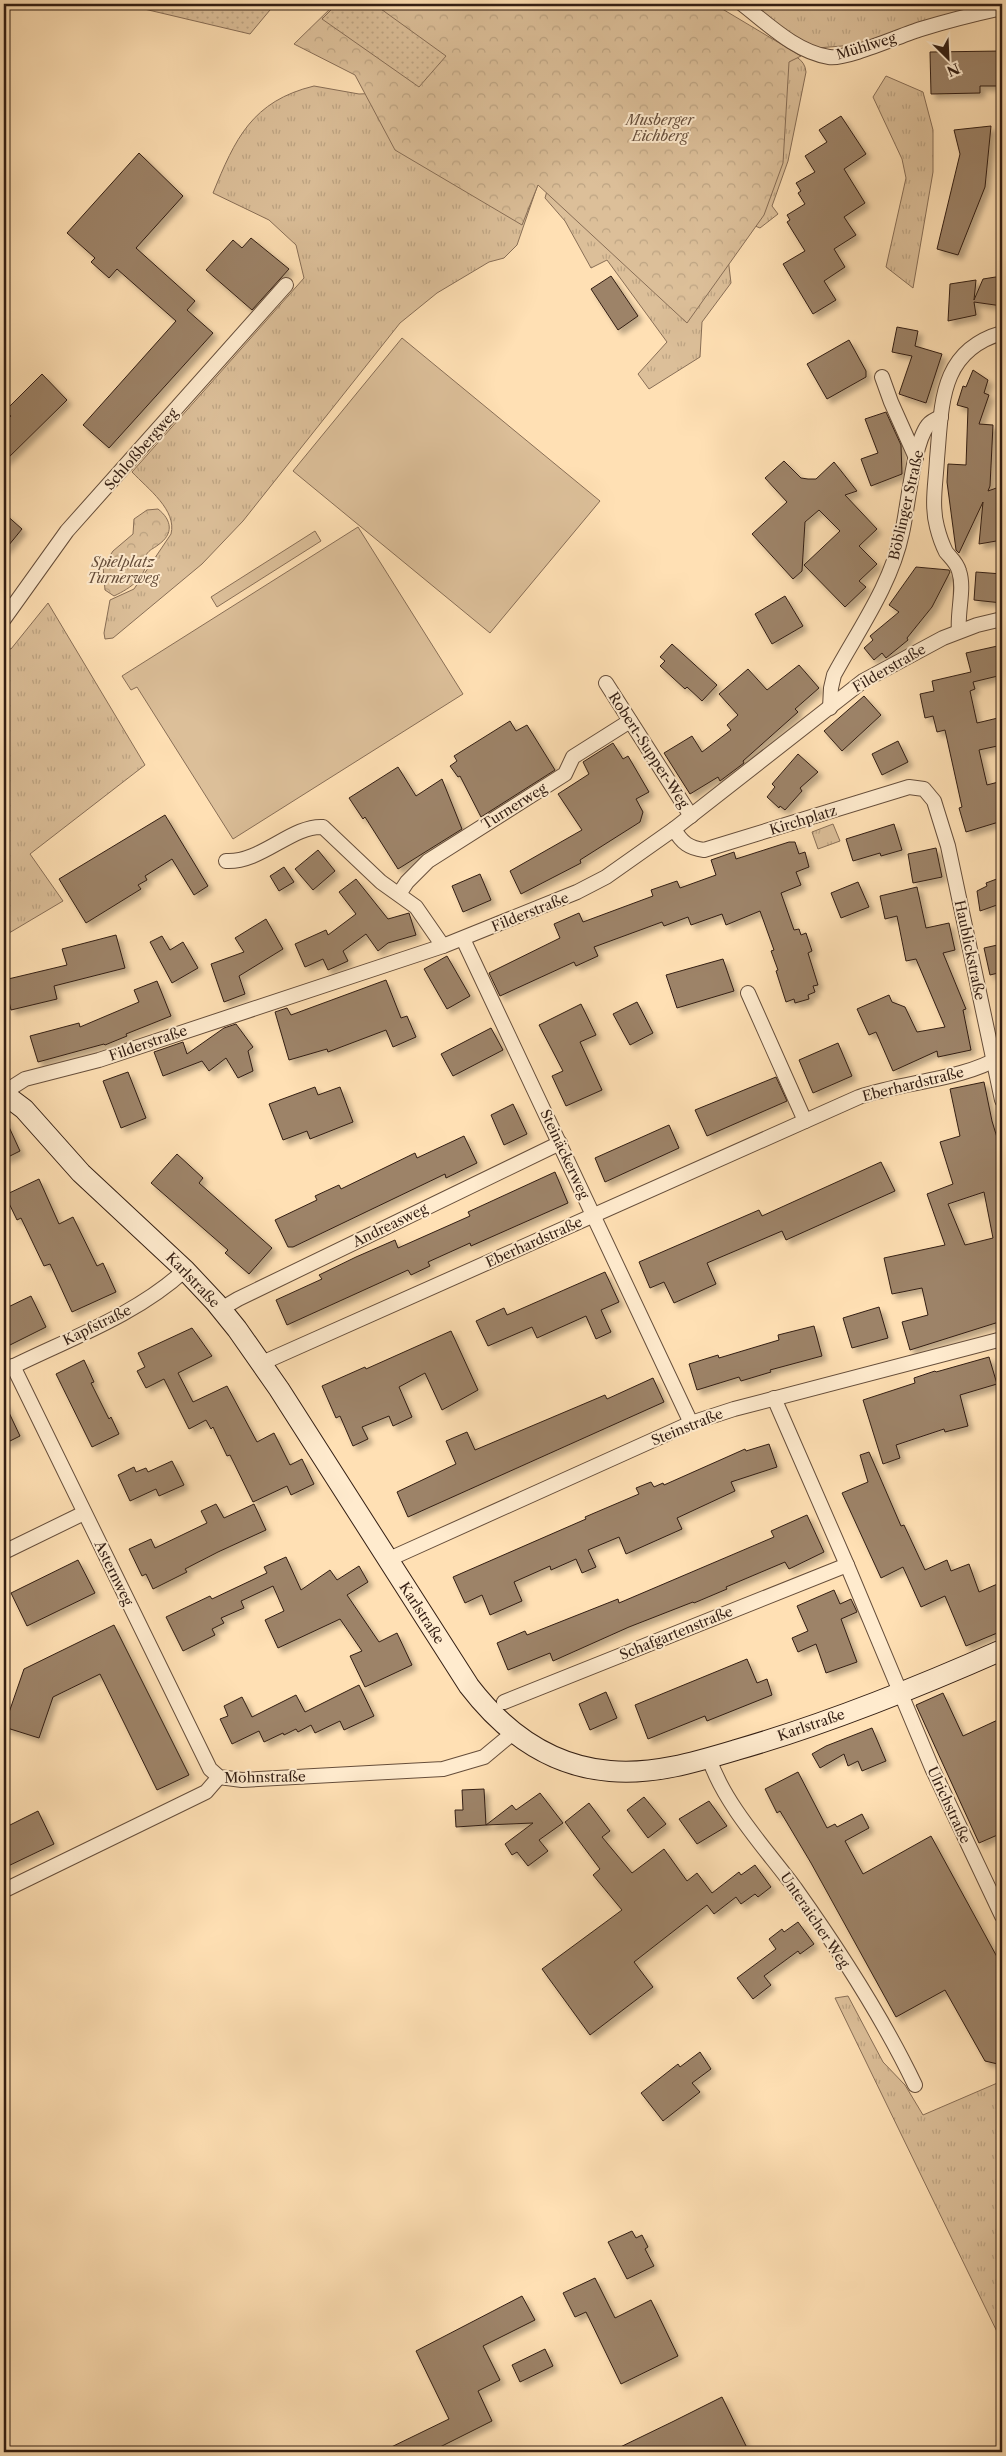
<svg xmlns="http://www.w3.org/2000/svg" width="1006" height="2456" font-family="'Libre Caslon Text',serif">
	<defs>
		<pattern id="grass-tufts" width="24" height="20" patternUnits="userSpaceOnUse" patternTransform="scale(1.25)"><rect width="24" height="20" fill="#dcbf99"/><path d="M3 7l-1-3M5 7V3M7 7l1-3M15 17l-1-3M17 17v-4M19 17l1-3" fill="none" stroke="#bda483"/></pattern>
		<pattern id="park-crowns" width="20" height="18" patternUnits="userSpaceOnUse" patternTransform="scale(1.25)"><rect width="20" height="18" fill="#dcbf99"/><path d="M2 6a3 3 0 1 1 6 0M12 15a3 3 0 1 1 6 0" fill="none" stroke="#bda483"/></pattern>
		<pattern id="garden-dots" width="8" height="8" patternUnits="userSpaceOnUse" patternTransform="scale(1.25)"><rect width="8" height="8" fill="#dcbf99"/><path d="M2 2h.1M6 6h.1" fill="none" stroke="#bda483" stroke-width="1.8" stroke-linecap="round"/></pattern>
		<filter id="shadow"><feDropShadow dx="4.5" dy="4.5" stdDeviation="2.5" flood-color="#0004"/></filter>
	</defs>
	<rect width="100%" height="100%" fill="#ffe0b4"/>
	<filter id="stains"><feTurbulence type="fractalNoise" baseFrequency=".004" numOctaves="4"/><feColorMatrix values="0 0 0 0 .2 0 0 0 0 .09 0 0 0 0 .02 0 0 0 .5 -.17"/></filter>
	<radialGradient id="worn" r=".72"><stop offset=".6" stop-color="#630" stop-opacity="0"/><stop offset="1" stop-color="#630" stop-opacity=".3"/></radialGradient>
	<!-- grass -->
	<g fill="url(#grass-tufts)" stroke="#886e56">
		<path d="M746,4H999L972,7L854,45L817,48L791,38Z"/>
		<path d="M781,49C792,55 805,58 806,72L788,161L772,206L778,214L760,228L743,221L726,241L731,283L702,322L700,357L649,389L638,374L667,342L607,260L591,268L565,221L545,198L557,156Z"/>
		<path d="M886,76L923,92L933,130V172L913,288L886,267L906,178L902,159L873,97Z"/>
		<path d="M314,86L359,94L411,92L547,158L517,245L504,258L489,262L437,293L400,323L243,521L202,564L113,638L105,639L104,633L110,600L134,589L171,534C177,510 148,489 132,472L304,278L296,245L269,220L213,193C235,139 252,101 314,86Z"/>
		<path d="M48,603L145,765L30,854L63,901L4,936V647L11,649Z"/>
		<path d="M833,824L840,841L818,849L812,832Z"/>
		<path d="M848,1996L883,2062L905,2085L923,2115L1002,2081V2342L835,1998Z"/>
	</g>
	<!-- park -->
	<g fill="url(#park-crowns)" stroke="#886e56">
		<path d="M335,4H714L801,56L789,62L783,163L764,215L687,323L538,185L522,225L395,150L355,75L294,44Z"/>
		<path d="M158,509C172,520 174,534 158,545C153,549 150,549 146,555C149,576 131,588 114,596L105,590L103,566L113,551L133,534L134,519L147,510Z"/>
	</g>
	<!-- garden -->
	<g fill="url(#garden-dots)" stroke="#886e56">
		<path d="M123,4H275L250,34Z"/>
		<path d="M337,4H374L446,56L419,87L322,19Z"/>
	</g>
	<!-- pitch -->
	<g fill="#dcbf99" stroke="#886e56">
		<path d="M402,338L600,501L490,633L293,471Z"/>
		<path d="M358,527L463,694L233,839L137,687L131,690L122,676Z"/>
		<path d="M315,531L321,541L217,607L211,597Z"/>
	</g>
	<!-- building -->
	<g fill="#9d8367" stroke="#331e13" fill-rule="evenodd" filter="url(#shadow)">
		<path d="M1002,51V86H980V93L931,94L930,52Z"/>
		<path d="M841,116L866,154L844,169L865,203L844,217L856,235L834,249L845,267L824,281L836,300L813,314L783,264L805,251L787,222L790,220L787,215L805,204L798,193L801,191L796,183L815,172L805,156L827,142L819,130Z"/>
		<path d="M991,126L985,187L958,255L937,249L960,154L954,130Z"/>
		<path d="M139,153L183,196L136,248L195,301L187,310L213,333L109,448L83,425L176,321L117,269L109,278L91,262L95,258L67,233Z"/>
		<path d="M251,238L289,269L252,310L206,270L233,240L242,248Z"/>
		<path d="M611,276L638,316L618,330L591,289Z"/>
		<path d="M1002,276V306L974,302L976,315L948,321L950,284L976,280L974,300L983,279Z"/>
		<path d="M897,327L918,331L915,346L942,354L926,403L899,394L912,356L892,352Z"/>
		<path d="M849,340L866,371V377L827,399L807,364Z"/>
		<path d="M973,370L988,380L984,393L989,395L979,424L993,425L990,486L988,491L1002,486V540L979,544L983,502L959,553L956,550L947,482L948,464L966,465L968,408L957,405L963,386L966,387Z"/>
		<path d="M42,374L67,400L4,462V423L11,416L5,411Z"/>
		<path d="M886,412L901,445L902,474L871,486L861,459L878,453L865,419Z"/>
		<path d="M784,461L801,478L808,479H816L834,462L857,491L845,495L877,529L859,546L877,564L859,581L866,587L845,607L804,565L840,531L819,510L805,522L802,571L793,579L752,534L787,502L765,478Z"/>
		<path d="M4,513L22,529L4,551Z"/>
		<path d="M916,567L949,570L950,572L932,607L907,638L908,640L886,658L882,653L874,660L864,648L873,640L870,636L899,612L889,605Z"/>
		<path d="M976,572L1002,574V603L974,600Z"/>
		<path d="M785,596L803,626L772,644L755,614Z"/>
		<path d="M672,644L717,685L702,701L687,687L685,689L660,666L665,661L660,657Z"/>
		<path d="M1002,645V675L973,682L975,689L970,691L977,723L1002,717V745L979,750L987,785L1002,781V821L966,832L959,808L962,807L945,730L937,732L933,716L925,718L920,694L934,691L932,681L971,672L966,653Z"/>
		<path d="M799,665L819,688L795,709L798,712L743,761L744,763L720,781L718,777L690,794L664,753L692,736L702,752L731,730L727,725L738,715L719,694L748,669L767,690Z"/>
		<path d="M864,696L881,715L842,751L824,731Z"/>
		<path d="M510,721L516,731L527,725L555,770L481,817L460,776L458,777L450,766L457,761L454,756Z"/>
		<path d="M898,741L908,762L882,775L872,754Z"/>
		<path d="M613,743L623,759L628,756L649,792L636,799L643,812L640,822L580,860L581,863L521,894L510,871L582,830L558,794L589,774L583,762Z"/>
		<path d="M798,754L818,772L800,788L802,791L785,810L780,806L779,808L767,797L775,787L772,784Z"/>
		<path d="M398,767L416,796L442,779L462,829L398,869L365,817L363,819L349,798Z"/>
		<path d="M165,815L208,886L194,895L172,859L145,876L147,880L138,885L141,889L86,923L59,879Z"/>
		<path d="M894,824L902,850L881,856L880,853L853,861L846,839Z"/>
		<path d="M789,842H795L799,854L805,852L809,867L796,872L801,885L781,893L794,930L799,929L801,935L806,933L812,951L808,953L818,985L813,986L815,992L808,995L809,999L795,1003L794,999L786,1002L776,971L778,970L771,951L774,950L760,911L726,925L722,914L691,925L688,917L664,926L662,922L594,947L598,956L576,966L574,962L500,996L489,973L560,938L554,924L579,913L583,922L653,896L651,890L677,881L680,888L716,875L711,860L734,852L736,859Z"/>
		<path d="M936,848L942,877L913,883L908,854Z"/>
		<path d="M318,850L335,871L313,890L295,869Z"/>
		<path d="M284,867L294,882L279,891L270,876Z"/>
		<path d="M480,874L491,900L463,912L452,886Z"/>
		<path d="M1002,877V915L997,905L980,911L977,891L987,886L986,883Z"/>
		<path d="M356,879L388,919L409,913L416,935L388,943L378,951L366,934L343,951L348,961L328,970L323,959L305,967L295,944L326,930L328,935L356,914L339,892Z"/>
		<path d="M858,882L869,907L841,918L831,893Z"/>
		<path d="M917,887L926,928L949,923L955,950L943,953L966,1009L963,1010L971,1050L938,1057L937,1051L893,1071L876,1032L869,1035L857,1009L889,995L892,1002L905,1007L917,1032L945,1027L916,959L906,961L897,916L885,919L880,896Z"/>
		<path d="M266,919L283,949L239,976L245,994L224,1002L211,964L244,952L235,938Z"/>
		<path d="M116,935L125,968L54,986L57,999L11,1010L4,980L67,965L62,949Z"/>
		<path d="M162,936L170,950L183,942L198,968L172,983L150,942Z"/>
		<path d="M1002,944V972L990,975L984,948Z"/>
		<path d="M447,956L470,996L447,1009L424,969Z"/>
		<path d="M723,959L734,991L677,1008L666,975Z"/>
		<path d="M386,980L401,1018L407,1016L416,1037L393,1047L386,1030L328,1052L327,1049L289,1060L275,1012L287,1008L291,1015Z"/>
		<path d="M157,981L171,1016L126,1034L127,1036L105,1045L104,1044L38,1062L30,1036L79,1023L80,1027L139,1002L134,990Z"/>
		<path d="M637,1002L653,1033L630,1045L613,1014Z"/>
		<path d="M581,1004L596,1035L580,1042L602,1090L566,1106L552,1076L563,1071L539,1025Z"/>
		<path d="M236,1024L253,1047L248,1051L253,1071L238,1078L226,1058L209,1071L202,1061L163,1076L154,1052L183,1042L187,1054L224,1028Z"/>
		<path d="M491,1028L503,1050L453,1076L441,1054Z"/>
		<path d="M838,1043L852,1076L813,1093L799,1060Z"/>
		<path d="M128,1072L146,1118L121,1128L103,1081Z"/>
		<path d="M776,1077L787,1101L707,1136L695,1110Z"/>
		<path d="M984,1082L992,1121L1002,1154L998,1155L1002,1171V1321L910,1350L902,1322L928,1315L922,1288L892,1294L884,1258L945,1245L927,1194L953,1184L940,1142L960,1136L950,1089ZM984,1192L993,1238L965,1245L948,1204Z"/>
		<path d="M315,1087L318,1095L340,1087L353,1122L310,1139L307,1131L283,1140L269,1104Z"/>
		<path d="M513,1104L527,1134L504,1145L491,1115Z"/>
		<path d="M4,1116L20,1151L4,1159Z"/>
		<path d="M669,1125L679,1148L605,1182L595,1158Z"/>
		<path d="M464,1136L477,1163L446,1178L445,1174L293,1247H288L275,1220L317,1200L315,1196L339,1185L341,1189L415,1153L417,1158Z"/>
		<path d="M177,1154L203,1178L199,1183L272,1248L249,1274L225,1253L228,1250L151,1183Z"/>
		<path d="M881,1162L895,1191L786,1240L782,1231L707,1263L716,1284L674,1303L664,1282L650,1288L639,1262L759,1210L762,1216Z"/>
		<path d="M555,1172L568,1203L471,1246L470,1243L428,1262L430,1266L411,1275L408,1270L287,1325L276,1300L322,1279L319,1275L356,1257L395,1240L398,1248L470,1216L468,1212Z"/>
		<path d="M39,1179L59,1224L73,1217L97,1266L103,1263L116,1292L72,1312L50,1264L44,1266L21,1218L17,1220L5,1195Z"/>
		<path d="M605,1272L619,1302L601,1310L611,1332L596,1339L586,1316L537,1338L532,1327L488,1346L476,1321L504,1308L507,1315Z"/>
		<path d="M31,1296L46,1327L4,1348V1309Z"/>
		<path d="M879,1307L888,1338L852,1348L843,1318Z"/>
		<path d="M814,1326L822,1356L770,1370L771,1372L741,1381L739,1377L697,1390L689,1364L718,1355L719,1358L779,1340L778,1335Z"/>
		<path d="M192,1328L212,1356L178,1373L193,1402L227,1386L257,1442L274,1433L290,1465L302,1459L314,1484L291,1495L287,1486L253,1502L230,1455L227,1456L213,1427L211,1429L206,1420L189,1429L164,1379L146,1388L137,1371L145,1367L138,1353Z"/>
		<path d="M451,1331L478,1390L442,1410L425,1373L399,1387L412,1417L393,1426L389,1416L362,1427L368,1439L353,1446L340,1416L336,1418L322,1386L365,1367L366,1369Z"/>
		<path d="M989,1357L997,1384L960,1395L968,1426L945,1432L944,1429L896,1445L900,1458L883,1464L863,1400L915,1383L914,1378L935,1371L936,1372Z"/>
		<path d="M84,1360L94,1382L91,1383L109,1419L111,1417L119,1434L92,1447L56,1374Z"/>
		<path d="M653,1378L664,1402L408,1517L397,1492L456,1464L446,1441L467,1432L475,1450L605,1395L607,1399Z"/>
		<path d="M4,1402L20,1436L4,1444Z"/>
		<path d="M769,1444L777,1467L731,1482L735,1491L677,1518L682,1529L626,1554L619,1537L588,1550L596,1567L582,1573L576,1559L551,1570L550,1566L514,1582L522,1601L490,1615L482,1595L465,1603L453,1577L586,1519L585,1517L639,1494L636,1488L651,1482L654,1487L663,1483L664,1485L745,1449L746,1451Z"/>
		<path d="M869,1452L901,1526L904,1525L925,1570L947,1560L951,1571L969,1564L979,1592L1002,1582V1631L966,1646L945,1596L921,1607L903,1567L881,1578L842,1493L868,1482L860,1455Z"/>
		<path d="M172,1461L184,1485L159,1496L156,1489L130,1501L118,1475L134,1467L136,1472L146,1468L148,1472Z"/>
		<path d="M216,1504L224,1518L254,1504L266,1530L218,1552L185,1569L187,1572L153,1589L146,1574L142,1576L129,1549L151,1539L155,1548L207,1523L201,1511Z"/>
		<path d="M807,1515L824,1552L789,1569L785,1562L726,1587L727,1589L694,1603L693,1602L629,1627L553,1661L550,1653L508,1670L497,1643L525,1631L527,1635L618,1599L619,1603L774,1537L771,1531Z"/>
		<path d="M286,1557L301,1590L330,1570L337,1580L359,1566L368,1582L347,1595L379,1642L397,1633L412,1665L365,1687L350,1656L362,1651L340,1619L278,1648L265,1620L284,1611L273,1586L241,1601L244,1608L221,1618L224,1623L212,1629L215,1635L183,1651L166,1617L210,1596L212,1599L267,1573L264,1567Z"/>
		<path d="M78,1560L95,1593L27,1626L11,1593Z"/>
		<path d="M834,1590L840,1604L851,1599L857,1612L841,1619L857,1662L826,1673L816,1644L798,1652L792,1638L808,1631L797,1606Z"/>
		<path d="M114,1625L189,1775L157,1790L100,1674L53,1697L39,1738L4,1727L24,1669Z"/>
		<path d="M747,1659L757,1683L767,1679L772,1695L707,1721L705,1716L648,1739L635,1705Z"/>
		<path d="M359,1685L374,1716L344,1730L340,1721L315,1733L311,1725L298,1732L296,1729L284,1735L283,1733L264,1742L259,1731L232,1744L220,1719L228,1716L224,1706L242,1697L252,1717L296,1695L305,1712Z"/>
		<path d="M606,1692L617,1718L590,1730L579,1704Z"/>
		<path d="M943,1693L963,1736L1002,1718V1833L979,1843L916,1705Z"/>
		<path d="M872,1728L886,1761L862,1771L858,1761L848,1766L844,1754L820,1768L812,1754L826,1746Z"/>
		<path d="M798,1772L827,1828L835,1824L837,1827L862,1814L869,1828L845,1841L863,1874L931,1836L1002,1966V2065L985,2061L945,1990L896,2017L811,1863L780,1811L777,1813L765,1789Z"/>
		<path d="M484,1789L486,1825L456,1827L455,1810H463L462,1790Z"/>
		<path d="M540,1793L563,1823L539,1840L548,1851L528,1866L517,1852L512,1855L505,1844L533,1823L486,1825L512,1805L516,1810Z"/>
		<path d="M644,1797L666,1824L648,1838L627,1810Z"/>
		<path d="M709,1801L727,1826L697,1844L679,1819Z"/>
		<path d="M589,1803L610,1831L602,1837L632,1873L664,1849L687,1881L697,1873L712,1893L739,1872L741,1875L755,1865L771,1887L758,1897L755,1894L741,1904L736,1897L714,1914L707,1905L634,1962L653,1987L590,2035L542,1969L622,1910L593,1875L600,1869L565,1822Z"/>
		<path d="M38,1811L54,1844L4,1868V1828Z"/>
		<path d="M798,1922L814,1944L800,1954L798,1951L764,1976L771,1985L753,1999L737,1978L776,1949L769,1939L782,1929L784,1932Z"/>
		<path d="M700,2052L711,2069L692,2083L700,2092L663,2121L641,2093L678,2064L680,2067Z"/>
		<path d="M632,2231L636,2238L642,2235L648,2247L645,2249L654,2266L627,2279L608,2242Z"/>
		<path d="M595,2278L615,2318L651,2300L678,2356L621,2384L586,2312L575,2317L563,2293Z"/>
		<path d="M522,2296L535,2320L483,2346L500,2380L478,2391L492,2421L430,2452H381L449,2419L416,2351Z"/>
		<path d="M545,2349L553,2366L520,2382L512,2365Z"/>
		<path d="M722,2397L749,2452H610L672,2422Z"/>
	</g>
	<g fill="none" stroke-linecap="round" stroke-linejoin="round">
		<defs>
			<g id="street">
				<path d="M742,4C768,24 796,52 829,57C846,60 901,35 921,29C947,21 975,14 1002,8"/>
				<path d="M882,377L891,402L916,458"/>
				<path d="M4,619L67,531L286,285"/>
				<path d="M959,631C957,611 965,589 959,571C957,563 951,558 946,552C942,544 939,535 937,527C931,505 936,481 937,459C942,405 939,351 1002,333"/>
				<path d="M606,683L691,816"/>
				<path d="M830,708L831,688L834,675C859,629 891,585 902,533C908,508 913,444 928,425C931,421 936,419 941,417"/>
				<path d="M674,829C682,843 689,848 704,850L909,787L924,789L934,801L948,846L1002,1100"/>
				<path d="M226,861C261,863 292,825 323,827L381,882L416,907L443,946"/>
				<path d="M399,894L407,882L428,861L565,774L573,757L630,721"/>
				<path d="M463,939L691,1423"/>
				<path d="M748,993L805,1121"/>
				<path d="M5,1095L14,1086L25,1079L99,1060L443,946L577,892L606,877L674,829L863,681L943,638L977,625L1002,619"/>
				<path d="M221,1309L238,1299L560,1143"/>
				<path d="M262,1363L859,1097C905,1081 960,1081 1002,1056"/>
				<path d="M13,1366L210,1769L219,1777L242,1780L443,1769L484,1757L513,1733"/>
				<path d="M4,1371C65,1340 134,1317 185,1270"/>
				<path d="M774,1398L847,1565L932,1768L1002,1916"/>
				<path d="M4,1552L84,1513"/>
				<path d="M387,1560L691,1423L734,1409L1002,1339"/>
				<path d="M504,1702L847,1565"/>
				<path d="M709,1758C724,1804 766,1849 795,1888C839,1950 882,2016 915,2085"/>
				<path d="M7,1889L206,1792L219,1777"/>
			</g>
			<path id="secondary" d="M4,1094L24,1109L81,1173L185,1270L216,1303L237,1329L279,1389L469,1686C505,1733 550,1766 610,1771C653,1775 696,1762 736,1750C827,1724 916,1688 1002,1650"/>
		</defs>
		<!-- street casing -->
		<use href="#street" stroke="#664e3b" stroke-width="16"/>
		<!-- secondary casing -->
		<use href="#secondary" stroke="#331e13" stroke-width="22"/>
		<!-- street -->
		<use href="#street" stroke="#ffebce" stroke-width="14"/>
		<!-- secondary -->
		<use href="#secondary" stroke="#ffebce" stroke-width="20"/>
	</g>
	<g text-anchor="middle" stroke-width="4" stroke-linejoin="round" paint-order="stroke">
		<!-- street labels -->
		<g font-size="14" fill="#331e13" stroke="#ffebce">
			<text transform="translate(866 46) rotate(-17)" y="5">Mühlweg</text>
			<text transform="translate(141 449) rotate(-49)" y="5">Schloßbergweg</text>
			<text transform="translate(906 505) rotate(-77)" y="5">Böblinger Straße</text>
			<text transform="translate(889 668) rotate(-30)" y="5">Filderstraße</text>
			<text transform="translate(649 750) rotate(57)" y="5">Robert-Supper-Weg</text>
			<text transform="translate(514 806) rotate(-32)" y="5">Turnerweg</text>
			<text transform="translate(803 820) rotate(-17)" y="5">Kirchplatz</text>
			<text transform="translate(530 912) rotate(-22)" y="5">Filderstraße</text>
			<text transform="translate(970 950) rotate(78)" y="5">Haublickstraße</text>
			<text transform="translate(148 1043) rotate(-19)" y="5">Filderstraße</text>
			<text transform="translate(913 1084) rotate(-14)" y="5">Eberhardstraße</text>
			<text transform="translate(565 1154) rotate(65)" y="5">Steinäckerweg</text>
			<text transform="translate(390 1225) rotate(-26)" y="5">Andreasweg</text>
			<text transform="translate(534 1242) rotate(-24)" y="5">Eberhardstraße</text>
			<text transform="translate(193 1280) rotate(46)" y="5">Karlstraße</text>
			<text transform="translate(97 1325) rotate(-26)" y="5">Kapfstraße</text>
			<text transform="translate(687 1427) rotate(-22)" y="5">Steinstraße</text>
			<text transform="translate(114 1573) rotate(64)" y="5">Asternweg</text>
			<text transform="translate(422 1613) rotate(57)" y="5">Karlstraße</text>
			<text transform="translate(676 1633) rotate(-22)" y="5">Schafgartenstraße</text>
			<text transform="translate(811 1725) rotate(-19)" y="5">Karlstraße</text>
			<text transform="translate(265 1777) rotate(-1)" y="5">Mohnstraße</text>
			<text transform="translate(949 1805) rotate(65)" y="5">Ulrichstraße</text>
			<text transform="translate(815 1920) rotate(56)" y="5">Unteraicher Weg</text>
		</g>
		<!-- park labels -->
		<g font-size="14" font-style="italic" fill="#664e3b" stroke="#ffebce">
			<text x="660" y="125">Musberger<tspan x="660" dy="16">Eichberg</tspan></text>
			<text x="123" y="567">Spielplatz<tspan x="123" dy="16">Turnerweg</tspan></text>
		</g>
	</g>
	<!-- margin -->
	<rect width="1006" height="2456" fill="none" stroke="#ffe0b4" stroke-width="20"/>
	<rect x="5" y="5" width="996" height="2446" fill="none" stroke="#331e13" stroke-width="2.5"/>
	<rect x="10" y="10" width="986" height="2436" fill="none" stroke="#331e13"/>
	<!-- north arrow -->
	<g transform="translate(948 58) rotate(156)" stroke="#ffebce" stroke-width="4" paint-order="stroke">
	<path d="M0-4L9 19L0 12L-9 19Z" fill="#331e13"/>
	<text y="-8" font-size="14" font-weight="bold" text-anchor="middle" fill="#331e13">N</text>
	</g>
	<rect width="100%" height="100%" filter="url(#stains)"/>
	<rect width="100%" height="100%" fill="url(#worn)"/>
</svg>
